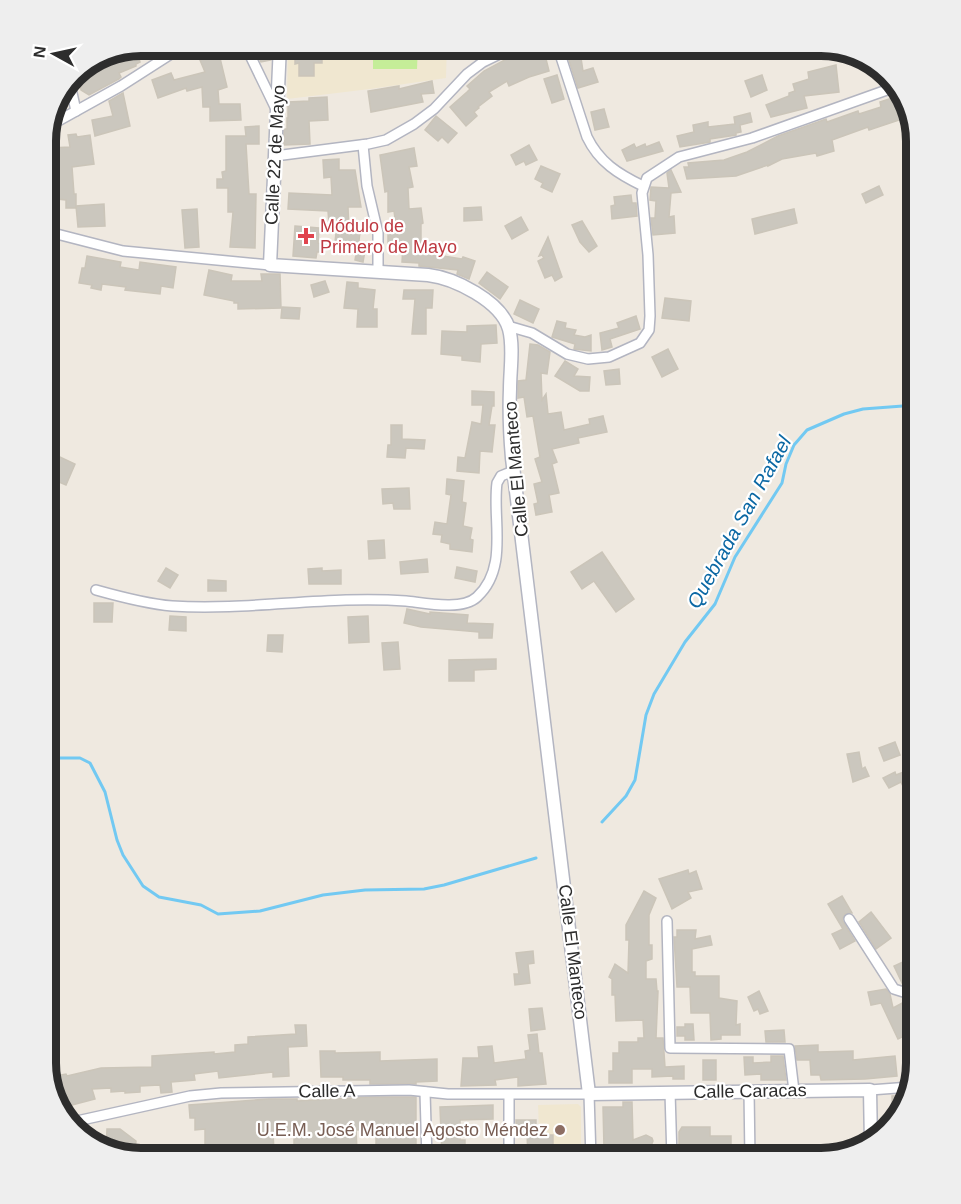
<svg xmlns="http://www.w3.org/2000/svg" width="961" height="1204" font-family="Helvetica,sans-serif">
	<rect width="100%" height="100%" fill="#efe9e0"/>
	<!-- education -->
	<g fill="#f0e7d0">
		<path d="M288,45H447L446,78L370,89L287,99Z"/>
		<path d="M578,1104L581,1107V1159H540L538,1105Z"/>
	</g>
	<!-- pitch -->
	<path fill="#c5ed98" d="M373,45H418L417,69H373Z"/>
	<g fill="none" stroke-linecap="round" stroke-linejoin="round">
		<!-- stream -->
		<g stroke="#72c9f2" stroke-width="3">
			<path d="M45,758H80L90,763L105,792L117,840L123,855L143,886L159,897L201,905L218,914L260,911L323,895L365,890L424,889L444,885L536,858"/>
			<path d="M602,822L626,796L635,780L646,715L654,694L685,642L715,604L735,557L782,483L786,464L794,445L807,430L844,414L863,409L916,405"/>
		</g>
	</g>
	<!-- building -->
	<g fill="#cbc7be" stroke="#cbc5b9" stroke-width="1.5" fill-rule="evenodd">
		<path d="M141,45H149L153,53L139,58L140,62L136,64V66L119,73L121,77L119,79L89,95L81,90L77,69Z"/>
		<path d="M217,45H228L231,54L220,58L227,87L218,90L219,104H240L241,120L210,121V107H203L202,87L187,91L186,88L158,98L152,80L171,73L174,80L205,72L197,53Z"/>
		<path d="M253,45H271V60L261,62Z"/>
		<path d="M295,45H333L334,54H322V63H314V76H299V63L295,64Z"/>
		<path d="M564,45H579L583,71L593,68L598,82L578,88Z"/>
		<path d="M543,47L549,71L529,77L509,86L507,81L489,92L492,96L478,107L479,108L474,112L477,116L466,126L450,107L467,92L470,89L467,86L484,71L516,54Z"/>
		<path d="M836,65L839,92L804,96L807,108L771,117L766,105L789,96V93L795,91L793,84L809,79L808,72Z"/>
		<path d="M557,75L564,99L552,103L544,79Z"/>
		<path d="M762,75L767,90L751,97L745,81Z"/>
		<path d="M432,81L434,93L421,94L423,102L371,112L368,91L399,86V89Z"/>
		<path d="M123,93L130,126L95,136L92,120L113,116L109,101Z"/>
		<path d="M327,97L328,120L309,121L310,144L284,145V129H287V118H288V102L309,101V98Z"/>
		<path d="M895,97L896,101L903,98L907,112L901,114L902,119L869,130L868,127L832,140L834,151L817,156L816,153L782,159L768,166V165L736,176L687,179L684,167H689L688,163L724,160L747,152L778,136L818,122L826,119L827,122L858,111L859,114L881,107L880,102Z"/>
		<path d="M604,109L609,127L595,130L591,112Z"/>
		<path d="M750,113L752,122L740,125L741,132L736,133V135L710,139V142L680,147L677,136L694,132L693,125L708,122V127L735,124L734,117Z"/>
		<path d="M436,116L457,133L448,143L442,137L438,141L425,130Z"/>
		<path d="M259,126V144H246L249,194H256L255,248L230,247L233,212H228V188H217V179H223L222,172L226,171V136H246L245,127Z"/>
		<path d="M76,134L77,137L90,135L94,164L72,167L74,194H76V208H66V200L48,198L46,152H51L50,148L70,147L68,135Z"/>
		<path d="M659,142L663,151L627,161L622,150L634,144L636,148L645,144L646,147Z"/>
		<path d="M529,145L537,160L526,165L524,161L516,165L511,155Z"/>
		<path d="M414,148L417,166L409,167L413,187L408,188L409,209L421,208L423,223L421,224V249H428V252L438,253L437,255L462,259L463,257L475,261L469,279L457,274L458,270L419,266V263L402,262L403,245H388V233H397L394,211L388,212V191L385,192L380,155Z"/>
		<path d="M339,159V170H355L361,207H348L349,231L360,232L358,250L365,251L363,262L355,260L356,254L334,251L337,224L329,225L328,211L288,209L289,193L332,195L331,177L324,178L323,160Z"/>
		<path d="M541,166L560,174L552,192L541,187L543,183L535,179Z"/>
		<path d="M671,170L681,192L671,193L669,217L674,216L675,233L653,235L651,218H655L656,201L650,200L651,187L669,188L667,173Z"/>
		<path d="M879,186L883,195L866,203L862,194Z"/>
		<path d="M631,195L632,203H636L637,216L612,219L611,206L615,205L614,197Z"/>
		<path d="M104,204L105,226L78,227L76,206Z"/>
		<path d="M481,207L482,220L464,221V208Z"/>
		<path d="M197,209L199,247L185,248L182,210Z"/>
		<path d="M794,209L797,223L755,234L752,219Z"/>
		<path d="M521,217L528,230L512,239L505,226Z"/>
		<path d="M582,221L597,246L589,252L580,242L572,225Z"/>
		<path d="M295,226L319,228L318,243L321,244V252H317L316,258L293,256Z"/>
		<path d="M548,237L562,277L555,281L552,275L545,278L538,261L544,258L542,255L539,256Z"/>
		<path d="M87,256L121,262L120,267L139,270L140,262L176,267L173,288L161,286L160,294L125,290L126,287L102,284L101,290L91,288L92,285L79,283L82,268H85Z"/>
		<path d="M209,270L232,275L231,281H262L261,274H280L281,308L238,309V303H234V301L204,295Z"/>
		<path d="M487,272L508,287L500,299L479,283Z"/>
		<path d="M325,281L329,292L314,297L311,285Z"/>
		<path d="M347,282L358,283V288L375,290L373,309H377V327H357L358,309L344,308Z"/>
		<path d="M404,290H433L432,308H426V334H412L415,299H403Z"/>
		<path d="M665,298L691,301L689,321L662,318Z"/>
		<path d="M520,300L539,309L533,323L514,314Z"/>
		<path d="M282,307L300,308L299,319L281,318Z"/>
		<path d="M636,316L640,329L610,339L612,347L602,350L600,333L619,328L617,323Z"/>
		<path d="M557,321L566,323L565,328L576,330L574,335L585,337L591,335V351L574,349L575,344L552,337Z"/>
		<path d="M496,325L497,343L481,344L480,362L462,360V356L441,354L442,331L467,332V326Z"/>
		<path d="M530,344L538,345L550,352L547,374L541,373L542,400L546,394L548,414L561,412L564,430L590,424L589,419L603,416L607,432L578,438L579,443L552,449L557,462L552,464L559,493L549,495L552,512L536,515L534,504L538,503L534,484L542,482L535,459L540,457L533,416L527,417L524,397L518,398V381L526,380Z"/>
		<path d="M668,349L678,369L662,377L652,357Z"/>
		<path d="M565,361L578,369L574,376L590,377L589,391H580L555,376Z"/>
		<path d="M619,369L620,384L606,385L604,371Z"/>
		<path d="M472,391L494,392V406H492L489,425H495L492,452L480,451L479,473L457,471L458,457L465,458L472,422L481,424L483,405H472Z"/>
		<path d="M391,425H402V439L425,440L424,449L406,448L405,458L387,457L388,445H391Z"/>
		<path d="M45,450L75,464L66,485L45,476Z"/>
		<path d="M447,479L464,481L462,502L466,503L463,526L472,528L470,539L473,540L472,552L450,549V544L441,542L442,535L433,534L435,522L447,524L451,495L446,494Z"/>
		<path d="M409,488L410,509H394L393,503L383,504L382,489Z"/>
		<path d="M384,540L385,558L369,559L368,541Z"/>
		<path d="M602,552L634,599L616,612L594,581L582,589L571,572Z"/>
		<path d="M427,559L428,572L401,574L400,562Z"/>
		<path d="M457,567L477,571L475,582L455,578Z"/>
		<path d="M166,568L178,575L170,588L158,581Z"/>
		<path d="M322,568V571L341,570V584H309L308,569Z"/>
		<path d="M208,580L226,581V591H208Z"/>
		<path d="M94,603H113L112,622H94Z"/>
		<path d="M407,609L430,614V612L468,615L467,623L493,624L492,638H479V632L421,627L404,623Z"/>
		<path d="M170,616L186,617V631L169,630Z"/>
		<path d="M368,616L369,642L349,643L348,617Z"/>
		<path d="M268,635H283L282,652L267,651Z"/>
		<path d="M398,642L400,669L384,670L382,643Z"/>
		<path d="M496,659V669L474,670V681H449V660Z"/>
		<path d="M895,742L900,755L884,761L879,748Z"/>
		<path d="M859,752L862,769L865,767L869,776L853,782L847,754Z"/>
		<path d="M916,767V814L901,782L889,788L883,778L895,772L896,775Z"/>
		<path d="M688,870L689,874L696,871L702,889L688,892L691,898L672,909L659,879Z"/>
		<path d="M644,891L656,898L649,915V945H652V959L646,961V979H656L657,991H658L656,1038H663L665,1067L684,1066V1079H673V1076L652,1077V1069H632V1083H609V1071H613V1053H619V1042H638V1038H644L643,1020L616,1021L615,995H612V979L609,977L615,964L628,973L629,940H626V925Z"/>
		<path d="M842,896L852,913L845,914L842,920L855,941L840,949L832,934L843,929L828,904Z"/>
		<path d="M871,912L891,938L876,949L859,922Z"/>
		<path d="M677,930H696L695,939L710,936L712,945L692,949V972H695V976H719V998L737,1001L736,1025L740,1024V1035H721V1039L711,1040L710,1013H691L690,987H677L674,937H677Z"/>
		<path d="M533,951L534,963L528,964L530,983L515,985L514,974H519L516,953Z"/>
		<path d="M905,961L914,980L903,985L894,966Z"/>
		<path d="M886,989L890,994L893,1008L906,1001L910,1008L913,1007L916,1014V1054L908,1034L898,1039L881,1003L871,1005L868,992Z"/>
		<path d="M759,991L768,1011L760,1014L758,1009L754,1011L748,997Z"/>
		<path d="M542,1008L545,1029L531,1031L529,1009Z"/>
		<path d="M685,1024H693L694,1040H685V1036H677V1027H685Z"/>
		<path d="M295,1025H306L307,1046L288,1047L289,1076L273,1077V1072L219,1078L218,1071L194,1074L195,1080L171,1082L172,1092L161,1093L160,1085L140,1086V1092L125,1093V1091L111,1092V1088L92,1089L95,1099L72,1105L74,1113L61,1116L49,1077L66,1074L67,1076L101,1068L152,1067V1056L214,1052V1054L235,1052V1045L248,1044V1037L296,1034Z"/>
		<path d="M784,1030L785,1042H766L765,1031Z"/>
		<path d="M537,1034L539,1053H542L546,1084L518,1086V1077L495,1080L496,1085L461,1086L463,1058H479L478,1047L492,1046L494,1063L526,1059L525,1051L530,1050L528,1035Z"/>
		<path d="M818,1045V1052L853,1051V1060L895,1056L897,1076L865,1079L821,1080L820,1075H811L810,1060H797L795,1046Z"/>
		<path d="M320,1051H335V1053L380,1052V1061L437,1059V1081L416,1082V1084H370V1080H343V1077H321Z"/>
		<path d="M771,1056H783L786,1080H761V1074L745,1075L744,1057H753V1063L771,1062Z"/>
		<rect x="703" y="1060" width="13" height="20"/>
		<path d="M908,1095L903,1111L893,1122L892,1096Z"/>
		<path d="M370,1097H416V1159L376,1158V1129L356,1130L357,1150H359V1159H205V1129L195,1130V1118H190L189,1105L269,1099H297V1101ZM294,1132V1150L274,1151L273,1133Z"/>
		<path d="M623,1102H632L633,1140L646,1135L652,1138L653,1141L651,1146L648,1147L633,1145V1159H618V1148H604L603,1107H623Z"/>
		<path d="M493,1105V1119L460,1120V1140H465V1151H461V1159H442L440,1107Z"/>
		<path d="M516,1120H536V1135H553V1159H528L527,1133H516Z"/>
		<path d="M682,1127H710V1136H731V1159H686V1145L679,1146V1132Z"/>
		<path d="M107,1129H120L136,1141L134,1159L106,1150Z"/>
	</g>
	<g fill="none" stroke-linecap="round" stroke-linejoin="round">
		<defs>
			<g id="minor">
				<path d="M245,45L276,109"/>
				<path d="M557,45L587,137C599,162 618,174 643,186"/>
				<path d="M70,84L76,111"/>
				<path d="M49,126L121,86L185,45"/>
				<path d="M363,145L367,186L378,233V271"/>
				<path d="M275,156L368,144L386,140L414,124L434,109L467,74L483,62L518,45"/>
				<path d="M45,231L123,251L270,265"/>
				<path d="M508,326L532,333L567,354L588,359L609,357L640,343L649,330L650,316L648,255L642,193L647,178L679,157L752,138L898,86"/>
				<path d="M96,590C121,597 147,604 172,606C250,611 328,595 406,601C425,603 462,611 477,597C509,568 492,519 497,483L501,476L513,471"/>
				<path d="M908,720L916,736"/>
				<path d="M849,919L894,989L916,996"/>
				<path d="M667,921L670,1048L789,1049L794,1091"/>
				<path d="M870,1090L910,1087"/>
				<path d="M749,1091L750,1159"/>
				<path d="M425,1092L427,1159"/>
				<path d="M670,1092L672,1159"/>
				<path d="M509,1095V1159"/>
				<path d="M68,1123L190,1096L221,1093L409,1090L448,1094H589L591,1159"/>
			</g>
			<path id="tertiary" d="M280,45L270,265L428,275C454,278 501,301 509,329C514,347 510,370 510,389C509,412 510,435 512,458L589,1094L870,1090L871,1144"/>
		</defs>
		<!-- minor casing -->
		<use href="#minor" stroke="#b3b5c1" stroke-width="12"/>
		<!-- tertiary casing -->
		<use href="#tertiary" stroke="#b3b5c1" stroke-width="15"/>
		<!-- minor -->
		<use href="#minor" stroke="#fff" stroke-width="9"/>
		<!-- tertiary -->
		<use href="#tertiary" stroke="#fff" stroke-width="12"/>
	</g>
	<!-- markers -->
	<path fill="#e0444e" stroke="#fff" stroke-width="2" d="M303 227h6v6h6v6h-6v6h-6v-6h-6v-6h6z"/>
	<circle fill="#8d6e63" stroke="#fff" stroke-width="2" cx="560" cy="1130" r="6"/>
	<g text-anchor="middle" stroke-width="4.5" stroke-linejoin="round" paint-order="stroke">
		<!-- street labels -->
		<g font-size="18" fill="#2d2d2d" stroke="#fff">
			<text transform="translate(275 155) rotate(-87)" y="6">Calle 22 de Mayo</text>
			<text transform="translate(516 469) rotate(-95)" y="6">Calle El Manteco</text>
			<text transform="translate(573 952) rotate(83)" y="6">Calle El Manteco</text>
			<text transform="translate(327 1091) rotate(-1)" y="6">Calle A</text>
			<text transform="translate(750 1091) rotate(-1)" y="6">Calle Caracas</text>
		</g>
		<!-- health labels -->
		<g font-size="18" fill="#be3a42" stroke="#fff" text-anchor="start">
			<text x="320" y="232">Módulo de<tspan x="320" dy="21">Primero de Mayo</tspan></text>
		</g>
		<!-- education labels -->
		<g font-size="18" fill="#785e54" stroke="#fff" text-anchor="end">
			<text x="548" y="1136">U.E.M. José Manuel Agosto Méndez</text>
		</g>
		<!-- water labels -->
		<g font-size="20" font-style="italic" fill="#0b68a4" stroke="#fff">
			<text transform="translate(739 522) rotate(-61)" y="7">Quebrada San Rafael</text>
		</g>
	</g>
	<!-- crop -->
	<path d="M0 0H961V1204H0ZM141 56H821A85 85 0 0 1 906 141V1063A85 85 0 0 1 821 1148H141A85 85 0 0 1 56 1063V141A85 85 0 0 1 141 56Z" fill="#eee" fill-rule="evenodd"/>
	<path fill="none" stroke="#2d2d2d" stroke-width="8" d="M141 56H821A85 85 0 0 1 906 141V1063A85 85 0 0 1 821 1148H141A85 85 0 0 1 56 1063V141A85 85 0 0 1 141 56Z"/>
	<!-- north arrow -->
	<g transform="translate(54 54) rotate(278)" stroke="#ffffff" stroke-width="4.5" paint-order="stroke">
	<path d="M0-4.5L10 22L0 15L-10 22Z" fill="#2d2d2d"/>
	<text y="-9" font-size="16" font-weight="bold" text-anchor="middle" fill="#2d2d2d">N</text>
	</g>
</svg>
